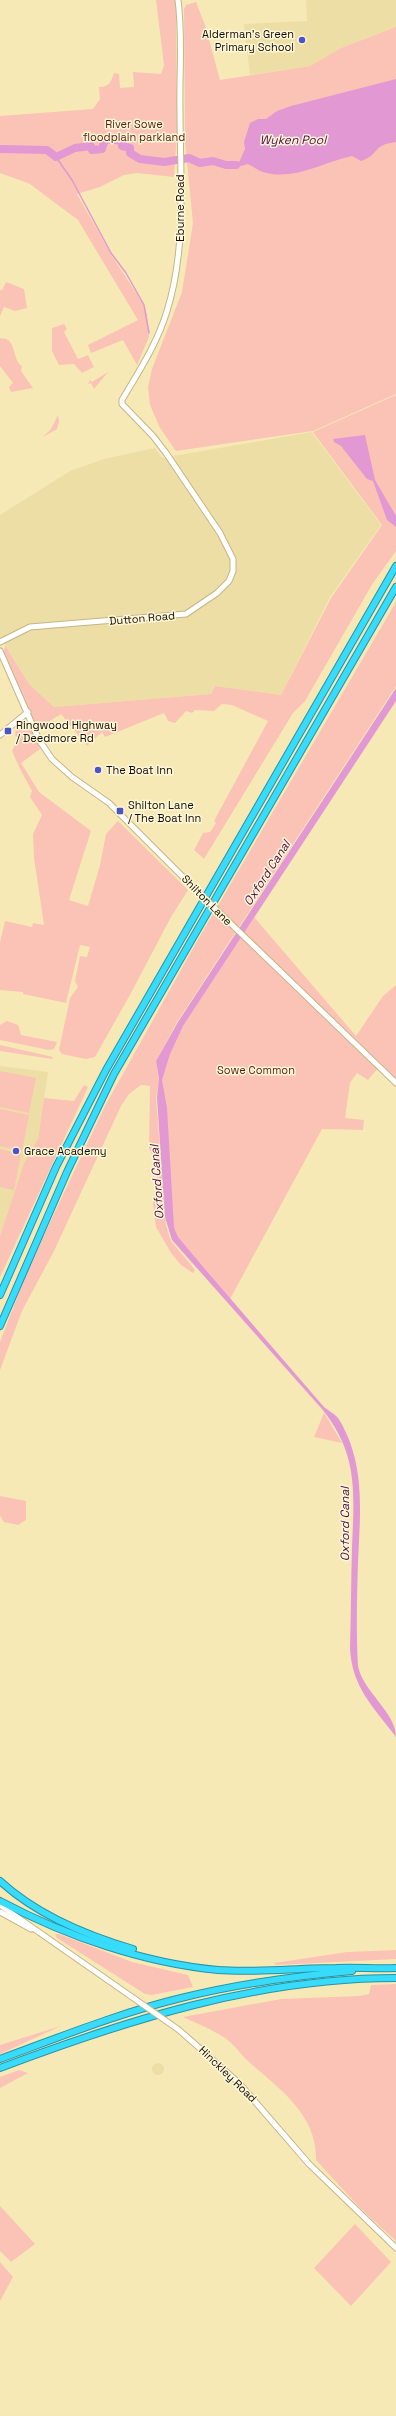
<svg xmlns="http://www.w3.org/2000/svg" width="396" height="2416" font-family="'Space Grotesk',sans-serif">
	<rect width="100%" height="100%" fill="#f7e9b6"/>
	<!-- built -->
	<g fill="#eddea5">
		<path d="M306,0H396V27L341,48L310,66L250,75L244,24L307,21Z"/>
		<path d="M312,432L381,525L330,597L281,695L215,686L211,694L54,707L29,684L0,636V515L70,471L104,459L155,448L162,458Z"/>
		<path d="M0,1066L48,1072L38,1139L24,1163L0,1236Z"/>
		<circle cx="158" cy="2069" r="6"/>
	</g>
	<!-- green -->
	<g fill="#fbc3b5">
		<path d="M156,0H175L176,7L177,133L174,177L137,173L124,175L100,187L77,194L112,256L142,302L147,315L149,337L137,365L123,340L91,353L88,345L138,320L78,220L30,184L0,173V116L93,109L100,99L99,87C109,87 111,82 114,73L119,74L120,88L134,87L133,72L161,74L164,65Z"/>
		<path d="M196,2L205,25L220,80L310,66L341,48L396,27V394L313,431L176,451L160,428L150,405L148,387L152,369L182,292L193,223L185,142L184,9L186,5Z"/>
		<path d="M6,282L24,289L27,308L15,311L4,307L0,316V290H2Z"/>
		<path d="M64,324L67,329L64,332L78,359L88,355L94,367L82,373L74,364L59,365L52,351V328Z"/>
		<path d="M0,338C2,339 4,338 6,339C16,343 13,361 22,366L21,371L33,388L11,392L9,387L13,383L0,366Z"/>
		<path d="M108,372L94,389L91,383L88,384L90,380L92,382Z"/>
		<path d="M396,395V551L373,583L305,701L293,713L204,859L194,850L203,833L210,832L216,823L214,821L268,721L232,705L222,704L214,711L195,710L192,713L186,711L175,723L168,721L164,713L105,737L102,732L87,746L61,714L37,729L4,652L5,645L29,684L54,707L211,694L215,686L281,695L331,598L382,525L313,432Z"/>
		<path d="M58,415L59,422L57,429L43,437L51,429Z"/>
		<path d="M396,602V686L177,1022L156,1061L159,1081L156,1098L166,1226L171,1241L195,1270L193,1273L181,1265L171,1253L156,1227L153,1204L158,1174L156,1163L149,1148L150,1086L141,1085L129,1094L121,1106L54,1251L22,1311L0,1370V1342L28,1269L105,1106L196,943Z"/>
		<path d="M23,721L29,724L40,749L21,763L39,792L91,831L69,900L88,906L100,865L106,834L118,821L188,890L171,917L131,993L95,1057L86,1059L62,1054L59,1050L70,998L78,987L75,981L80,956L87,957L90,947L80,945L66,1003L23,994V992L0,990V942L5,921L32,927L33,923L44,925L34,858L33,834L42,815L30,797L32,791L20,769L12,751L18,739L15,735L16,729Z"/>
		<path d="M254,917L356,1036L383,996L396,985V1080L354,1039L352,1041L379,1067L368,1080L357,1073L350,1083L345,1118L364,1120L363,1130L322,1129L229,1301L172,1234L160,1089L167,1050Z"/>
		<path d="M7,1021L18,1025L21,1035L57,1042L54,1049L49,1050L0,1040V1025Z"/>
		<path d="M0,1045L53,1057L52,1059L0,1051Z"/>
		<path d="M0,1071L36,1078L29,1113L0,1107Z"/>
		<path d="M84,1085L88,1087L0,1277V1236L24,1163L38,1139L44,1098L74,1101Z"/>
		<path d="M0,1109L29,1115L22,1151L0,1146Z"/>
		<path d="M0,1149L21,1154L14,1190L0,1187Z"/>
		<path d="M324,1413L342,1443L314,1437Z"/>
		<path d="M0,1496L26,1501V1520L18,1525L4,1522L0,1516Z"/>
		<path d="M55,1934H59L132,1962L188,1975L193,1987L152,1995L145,1994L57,1938Z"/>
		<path d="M396,1950V1959L276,1965L274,1963L347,1952Z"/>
		<path d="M396,1984V2241L360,2208L316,2160C317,2115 281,2090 250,2063C243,2057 237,2048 229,2041C216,2031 198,2024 183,2017L281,1999L359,1996L369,1994L371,1985Z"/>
		<path d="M61,2026L0,2054V2045Z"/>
		<path d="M19,2070L28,2073L0,2088V2077Z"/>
		<path d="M0,2206L35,2244L11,2262L0,2251Z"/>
		<path d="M355,2224L391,2262L351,2306L314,2268Z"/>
		<path d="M0,2262L13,2277L0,2301Z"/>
	</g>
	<!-- water -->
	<g fill="#e298d2">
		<path d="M396,79V142C371,145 380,155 361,161L352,156C324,162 295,180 267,173C260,172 254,167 248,164L237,167L245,149L244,142L250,123L258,119H266L277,111L291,106Z"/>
		<path d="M365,435L375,480L396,516V527L387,520L373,481L367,479L341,446L334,442L333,439Z"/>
		<path d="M396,688V701L183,1026L170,1054L162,1080L167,1108L174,1228L178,1237L204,1268L324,1407C330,1412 336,1414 340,1421C366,1466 360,1513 358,1563C357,1597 356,1631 358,1666C363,1692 396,1712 396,1737C373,1706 352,1688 350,1648C351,1614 351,1581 352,1548C354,1493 359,1455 322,1409L172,1240L165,1217L157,1098L159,1079L156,1061L178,1022Z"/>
	</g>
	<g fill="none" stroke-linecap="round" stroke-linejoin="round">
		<!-- stream -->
		<path stroke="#e298d2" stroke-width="1.5" d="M56,157L72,180L111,253L126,273L144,305L149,333"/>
		<!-- river -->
		<path stroke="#e298d2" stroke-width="8" d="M0,149L47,150L56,157L75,148L91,146L92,150L102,149L105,139L124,141L122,146L130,148V153L140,159L164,162L189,158L200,163L213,161L226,165H236"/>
		<defs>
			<g id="secondary">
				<path d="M0,642L30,627L186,614L217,593L229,581L233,571V559L220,533L166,453L153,436L122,404V400C139,371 157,344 167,311C187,247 180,179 180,112C179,75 183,37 178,0"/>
				<path d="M0,651L39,740L52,759L72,777L109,803L190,884"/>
				<path d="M0,735L28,712"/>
				<path d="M225,918L396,1083"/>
				<path d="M0,1905L132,1997"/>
				<path d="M0,1912L31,1929"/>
				<path d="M179,2030L239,2083L309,2164L396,2248"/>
			</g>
			<g id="highway">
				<path d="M0,1295L56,1167L106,1070L396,566"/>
				<path d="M0,1326L67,1172L114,1074L396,587"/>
				<path d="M0,1881C37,1915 85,1935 133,1949"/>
				<path d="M0,1901C66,1936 143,1963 218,1970C257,1973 296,1968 336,1968C356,1967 376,1969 396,1968"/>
				<path d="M0,2059C60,2037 119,2013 181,1998C237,1984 295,1976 352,1971"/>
				<path d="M0,2068C127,2020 258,1978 396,1978"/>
			</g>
		</defs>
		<!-- secondary casing -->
		<use href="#secondary" stroke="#c4b685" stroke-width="7"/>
		<!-- highway casing -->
		<use href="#highway" stroke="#2992a3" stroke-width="8"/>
		<!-- secondary -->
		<use href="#secondary" stroke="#fff" stroke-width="5"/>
		<!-- highway -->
		<use href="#highway" stroke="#37dbfb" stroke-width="6"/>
		<defs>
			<g id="secondary-bridge">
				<path d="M190,884L225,918"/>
				<path d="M132,1997L179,2030"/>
			</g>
		</defs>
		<!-- secondary-bridge casing -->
		<use href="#secondary-bridge" stroke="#c4b685" stroke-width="7" stroke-linecap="butt"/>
		<!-- secondary-bridge -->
		<use href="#secondary-bridge" stroke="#fff" stroke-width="5"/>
	</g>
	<!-- markers -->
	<g fill="#4a54c9" stroke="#fff7d8" stroke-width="1.5">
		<circle cx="302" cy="40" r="4"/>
		<rect x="4" y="727" width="8" height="8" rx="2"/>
		<circle cx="98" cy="770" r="4"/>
		<rect x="116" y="807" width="8" height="8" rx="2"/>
		<circle cx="16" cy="1151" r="4"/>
	</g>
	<g text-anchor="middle" stroke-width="3" stroke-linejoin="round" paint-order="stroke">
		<!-- poi labels -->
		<g font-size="11" fill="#100b00" stroke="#fff7d8" text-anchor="start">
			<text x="294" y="38" text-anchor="end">Alderman's Green<tspan x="294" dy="13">Primary School</tspan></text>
			<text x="16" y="729">Ringwood Highway<tspan x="16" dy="13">/ Deedmore Rd</tspan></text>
			<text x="106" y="774">The Boat Inn</text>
			<text x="128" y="809">Shilton Lane<tspan x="128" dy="13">/ The Boat Inn</tspan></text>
			<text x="24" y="1155">Grace Academy</text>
		</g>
		<!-- park labels -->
		<g font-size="11" fill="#541b0e" stroke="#fff7d8">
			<text x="134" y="128">River Sowe<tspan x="134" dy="13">floodplain parkland</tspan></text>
			<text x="256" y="1074">Sowe Common</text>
		</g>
		<!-- street labels -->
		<g font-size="11" fill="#100b00" stroke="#fff7d8">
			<text transform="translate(180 208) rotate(-90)" y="4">Eburne Road</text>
			<text transform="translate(142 618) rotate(-5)" y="4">Dutton Road</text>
			<text transform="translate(207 900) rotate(45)" y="4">Shilton Lane</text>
			<text transform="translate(228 2074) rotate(44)" y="4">Hinckley Road</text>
		</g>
		<!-- water labels -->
		<g font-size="12" font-style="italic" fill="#4b0a43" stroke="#fff7d8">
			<text x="293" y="144">Wyken Pool</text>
			<text transform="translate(267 873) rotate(-57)" y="4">Oxford Canal</text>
			<text transform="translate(157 1182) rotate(-94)" y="4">Oxford Canal</text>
			<text transform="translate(345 1524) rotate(-90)" y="4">Oxford Canal</text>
		</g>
	</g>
</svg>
